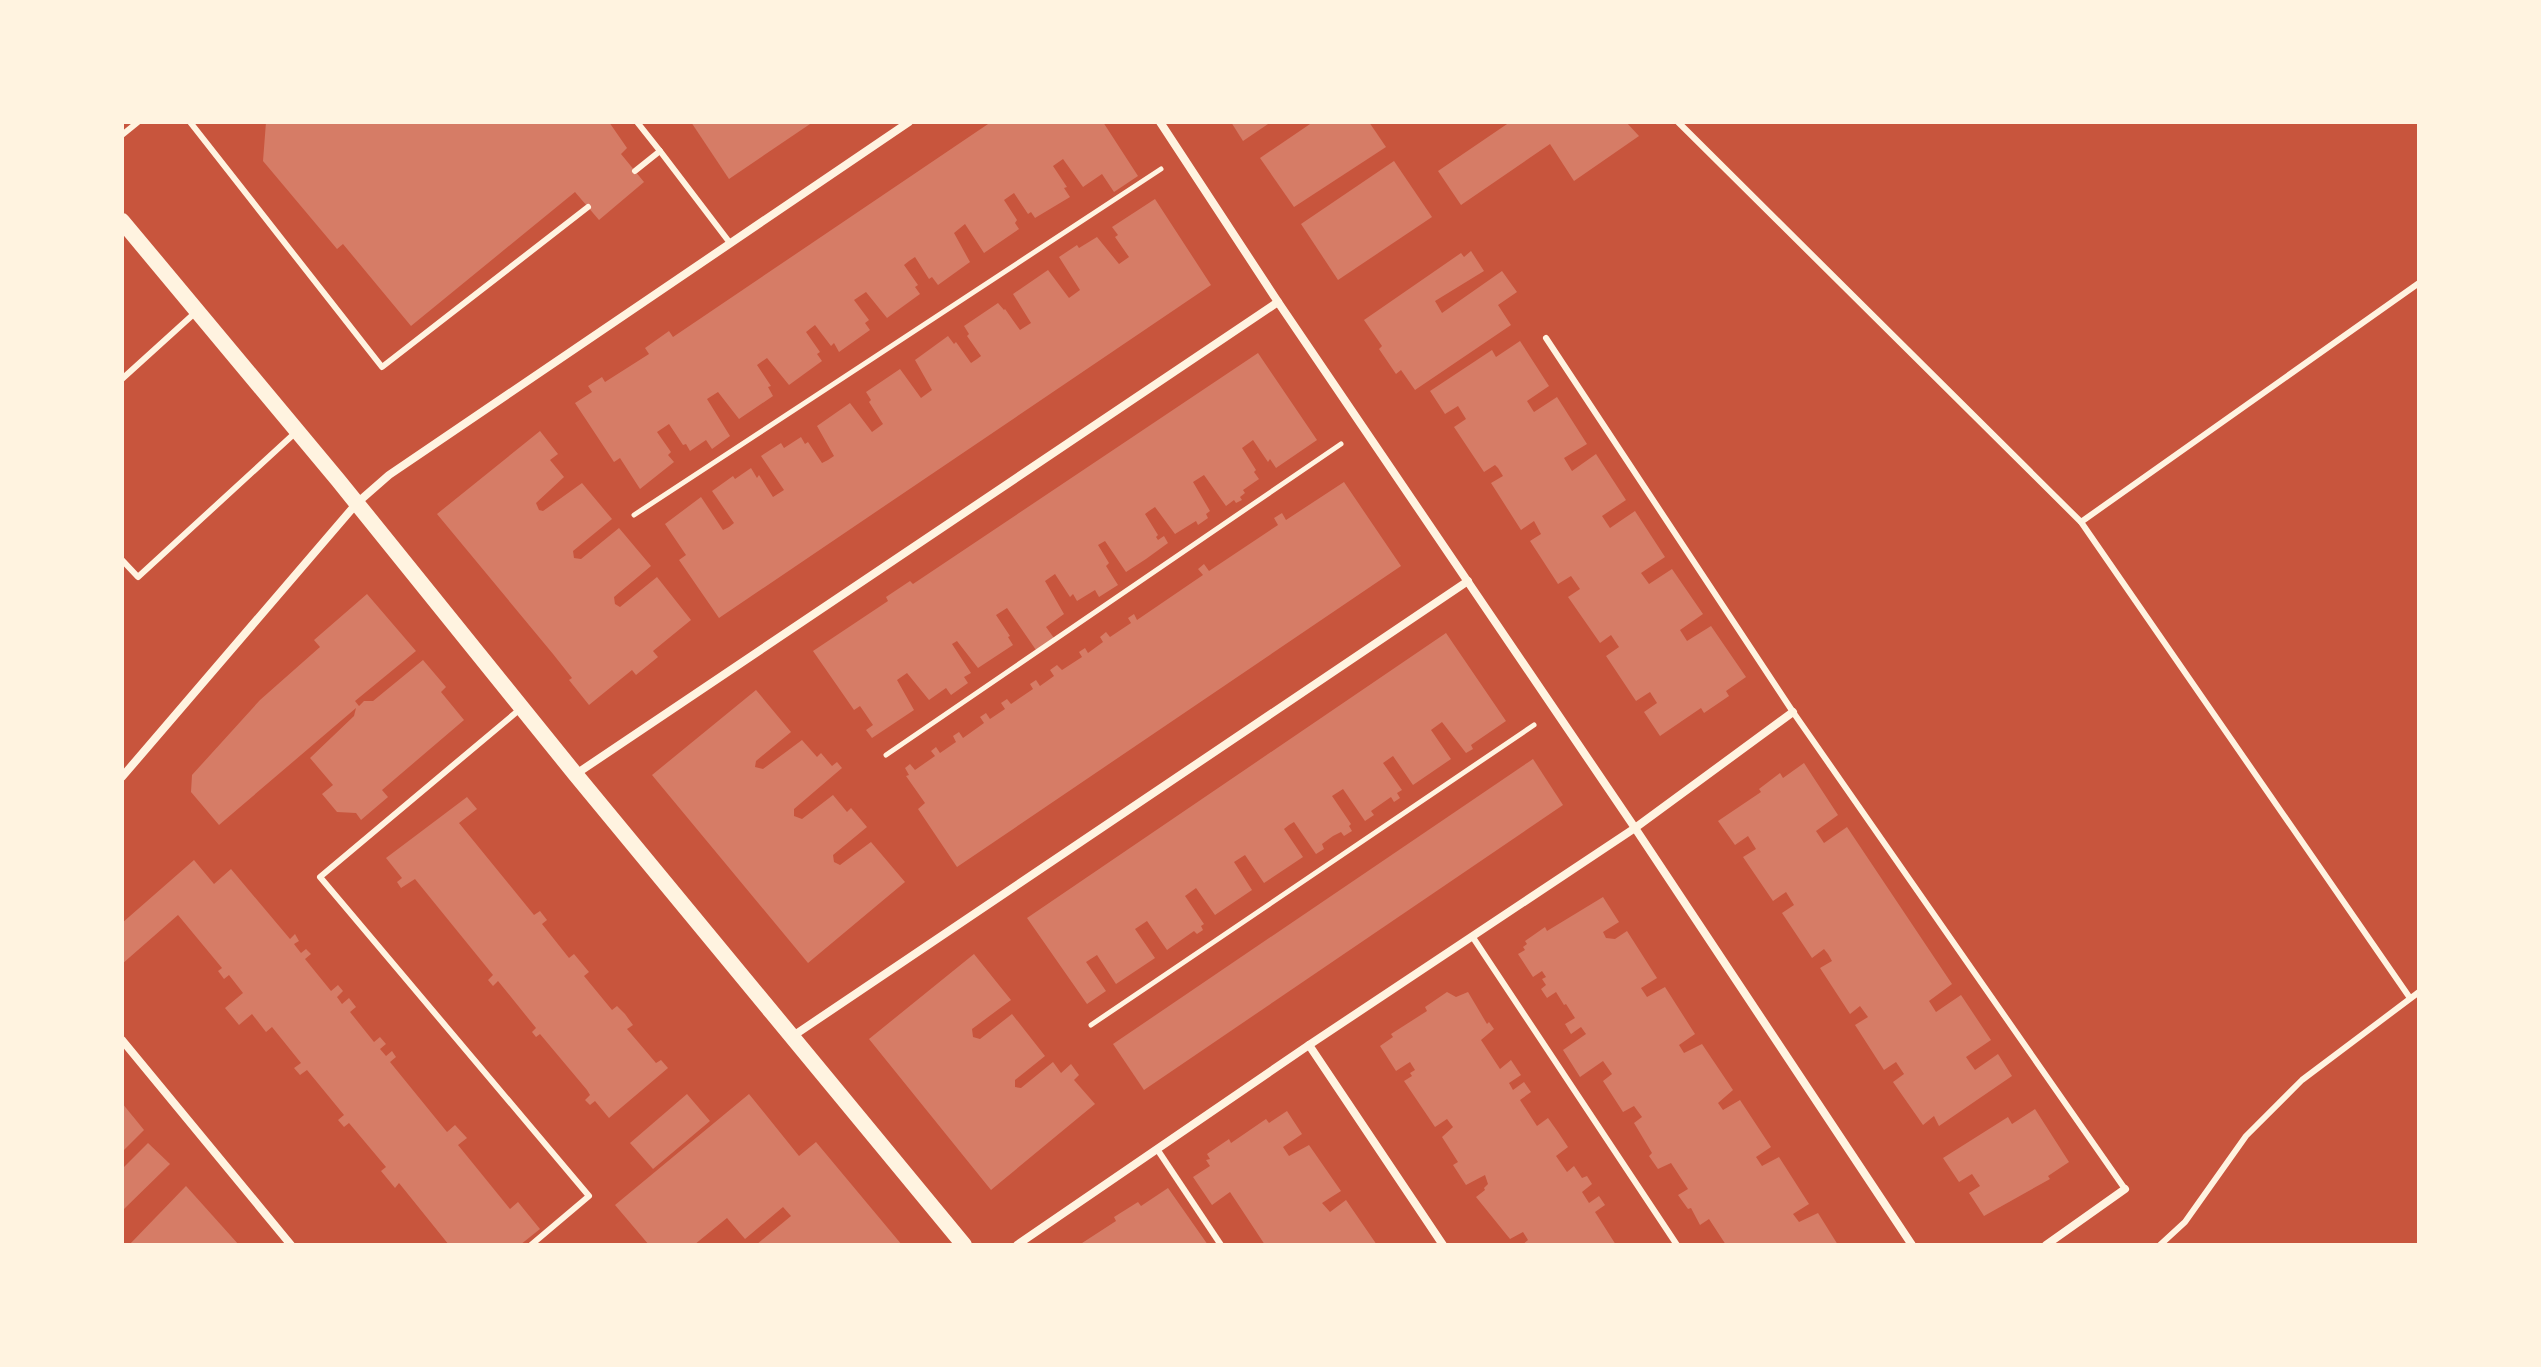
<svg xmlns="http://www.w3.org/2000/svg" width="2541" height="1367" font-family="Signika,sans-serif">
	<rect width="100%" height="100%" fill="#c8553d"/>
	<!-- building -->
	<g fill="#d67c66">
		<path d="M266,122H609L627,148L621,154L644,182L599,220L575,192L411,326L343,244L337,249L263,161Z"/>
		<path d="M691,122H813L729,179Z"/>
		<path d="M991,122H1103L1138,176L1114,192L1102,174L1083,187L1063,159L1053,166L1067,187L1064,188L1070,197L1035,218L1031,212L1028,214L1014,193L1004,200L1017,220L1015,223L1019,229L984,253L965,224L954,233L970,262L938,285L932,277L929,279L915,257L909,261L904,265L918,285L915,287L920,294L887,318L866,292L854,300L869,320L865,323L870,330L839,352L834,343L831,346L815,325L806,332L820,352L817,354L822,361L789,385L767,358L757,365L771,386L768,387L773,396L739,419L718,392L707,399L730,436L712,449L706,440L690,451L686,444L683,445L669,424L657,432L671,452L668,455L674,462L640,489L620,458L614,462L575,403L592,392L588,386L602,377L605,382L649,354L645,348L669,331L673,337Z"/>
		<path d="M1231,122H1271L1243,141Z"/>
		<path d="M1313,122H1369L1386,147L1294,207L1260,158Z"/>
		<path d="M1510,122H1626L1639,136L1574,181L1550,144L1461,205L1438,171Z"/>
		<path d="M1394,161L1432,217L1338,280L1301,224Z"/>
		<path d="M1155,199L1211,285L719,618L679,560L686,555L665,524L701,497L723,530L729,527L734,523L712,491L733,476L735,479L751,468L757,478L759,475L773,497L784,490L761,456L781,443L784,448L801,437L805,444L808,442L822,463L828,460L834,456L817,426L850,403L872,432L883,424L869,402L871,400L866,392L900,369L921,398L932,390L915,360L948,336L954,344L956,342L971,363L977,359L981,356L967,336L969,334L964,326L998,303L1004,310L1005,309L1020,330L1031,323L1013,294L1048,270L1069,298L1080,290L1059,257L1077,245L1079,248L1097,237L1119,264L1129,257L1115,237L1118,235L1112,227Z"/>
		<path d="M1471,251L1484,271L1435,301L1442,313L1502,271L1517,292L1498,305L1511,325L1415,390L1401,370L1396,374L1379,349L1382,346L1364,320L1461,253L1464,257Z"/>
		<path d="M1520,341L1549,386L1527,401L1532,409L1534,412L1557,397L1587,444L1564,458L1572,471L1596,454L1626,500L1602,516L1610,528L1635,511L1665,557L1641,573L1649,584L1672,569L1703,614L1680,630L1687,641L1711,626L1746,677L1726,691L1729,696L1704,713L1701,708L1660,736L1644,712L1657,703L1650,692L1636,701L1606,656L1619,647L1611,635L1600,643L1568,597L1580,589L1571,576L1558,584L1530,541L1541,534L1534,521L1521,530L1491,483L1503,476L1498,468L1495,465L1484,472L1454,427L1466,419L1458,406L1445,414L1430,391L1492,350L1496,357Z"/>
		<path d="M1258,353L1317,440L1276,468L1270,459L1268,462L1253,440L1242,448L1256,470L1254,472L1259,479L1243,490L1245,493L1240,497L1242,500L1236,503L1234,500L1226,506L1204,475L1193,482L1210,511L1206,514L1208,518L1198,525L1196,521L1175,534L1155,507L1149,511L1145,514L1158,535L1156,537L1158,540L1164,536L1168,543L1146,559L1126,572L1105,541L1098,545L1109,563L1106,566L1118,585L1099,597L1095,590L1077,601L1073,594L1070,597L1055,574L1045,581L1064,614L1046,627L1054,638L1036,650L1007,608L996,615L1010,636L1008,637L1013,645L978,668L957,641L952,644L971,673L964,677L968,683L951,695L946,688L929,700L907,673L897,680L914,710L872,738L866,730L873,725L860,706L854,710L813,651L888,601L886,597L910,581L913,584Z"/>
		<path d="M540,431L558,454L550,460L564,477L536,503L539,510L543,511L582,483L612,519L573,551L574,558L581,559L619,528L651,566L614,597L615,604L620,607L657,577L691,620L653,651L658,657L636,675L632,670L589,705L569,680L572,678L553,654L437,514Z"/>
		<path d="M1344,482L1401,566L957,867L918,809L925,803L906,776L909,775L905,768L910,764L915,770L935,756L931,751L936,747L940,753L956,742L953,736L959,732L963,738L984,723L980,717L986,713L990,719L1005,709L1001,703L1007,699L1011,704L1033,689L1030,684L1036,680L1040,686L1054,676L1050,670L1057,665L1062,670L1082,657L1079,652L1085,648L1088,653L1103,642L1100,637L1106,632L1110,637L1131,623L1128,618L1134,614L1137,620L1203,575L1198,569L1204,564L1209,571L1278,525L1274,518L1282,513L1286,520Z"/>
		<path d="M367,594L416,651L355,701L359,706L364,701H373L423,660L446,687L441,692L464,720L382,790L388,797L361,820L356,813L337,812L322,794L333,785L310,758L354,716L356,708L219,825L191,792L192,775L260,700L320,647L314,640Z"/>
		<path d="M1446,633L1506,721L1471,745L1473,749L1466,753L1442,722L1431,730L1451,759L1413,785L1393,756L1383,763L1402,790L1397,793L1400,798L1394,802L1391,797L1371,811L1374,815L1365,821L1343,789L1332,796L1351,824L1349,826L1352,831L1344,836L1341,832L1333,836L1322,844L1324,849L1316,854L1294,822L1289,825L1284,829L1303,857L1264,883L1245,855L1234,862L1252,890L1215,915L1196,888L1185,896L1204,924L1201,926L1203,930L1197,934L1194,931L1167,950L1147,921L1135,929L1155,958L1116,984L1097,955L1086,962L1106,991L1087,1004L1027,918Z"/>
		<path d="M756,690L791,732L756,761L755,767L763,769L802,740L817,757L821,753L832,766L837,762L842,768L794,809V816L802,819L833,795L847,812L851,808L867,827L833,855L834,862L840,865L871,842L905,882L808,963L652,775Z"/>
		<path d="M1533,759L1563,805L1144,1090L1113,1044Z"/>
		<path d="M1804,763L1838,815L1816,831L1824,843L1847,827L1952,984L1929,1001L1936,1012L1961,995L1991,1040L1966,1057L1970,1063L1975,1070L1998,1054L2012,1076L1939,1126L1934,1116L1923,1125L1893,1082L1904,1074L1896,1062L1884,1070L1855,1025L1868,1017L1860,1006L1850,1014L1820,968L1832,961L1828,954L1824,949L1812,958L1782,913L1794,905L1786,892L1773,901L1743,857L1756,849L1748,836L1735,845L1718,821L1761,792L1759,789L1780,773L1783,778Z"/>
		<path d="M467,797L477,809L459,823L534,915L540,911L547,920L542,924L569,958L574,954L589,972L584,976L612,1010L617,1006L625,1014L633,1025L627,1029L656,1063L661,1060L668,1068L609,1118L595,1101L590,1105L585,1100L590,1095L587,1090L540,1034L536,1037L532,1032L536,1028L498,981L493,986L488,980L493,975L415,879L401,888L397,882L402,878L386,858Z"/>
		<path d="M194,860L214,884L231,869L290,939L295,934L299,941L294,944L297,948L301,953L306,949L311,954L305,959L331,991L338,985L343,991L337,997L342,1004L349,998L356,1007L350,1012L374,1042L380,1037L386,1044L380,1049L386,1056L392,1051L396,1057L390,1062L447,1132L455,1125L467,1138L458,1145L510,1209L518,1202L540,1229L520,1245H449L399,1183L395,1188L381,1171L386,1167L349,1123L344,1127L338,1120L344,1115L307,1070L300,1075L294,1068L301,1063L272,1027L266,1032L252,1014L239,1025L225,1008L243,993L229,975L224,979L218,971L222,968L178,915L122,964V923Z"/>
		<path d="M1603,897L1619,922L1603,932L1606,938L1615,939L1627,931L1657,978L1641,988L1647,997L1665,987L1695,1034L1679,1045L1684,1053L1702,1044L1733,1090L1718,1103L1723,1110L1740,1100L1771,1147L1756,1157L1762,1166L1779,1157L1809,1204L1793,1214L1799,1222L1818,1213L1838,1245H1726L1709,1219L1700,1225L1691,1208L1688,1209L1678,1195L1688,1189L1671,1163L1658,1169L1649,1156L1652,1153L1634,1123L1642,1117L1634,1106L1623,1112L1603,1081L1612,1074L1603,1061L1580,1077L1563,1050L1586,1034L1581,1027L1571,1034L1565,1024L1575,1018L1566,1004L1564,1005L1556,992L1547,998L1541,989L1546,985L1542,979L1546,977L1542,971L1533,977L1518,954L1525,950L1523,947L1527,944L1525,941L1545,927L1547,931Z"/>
		<path d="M974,954L1011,1000L972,1029L973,1037L980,1039L1012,1014L1045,1056L1015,1080V1087L1021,1088L1053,1062L1061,1073L1071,1064L1079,1075L1074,1080L1095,1104L991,1190L869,1039Z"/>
		<path d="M1447,992L1456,997L1468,992L1487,1024L1489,1022L1494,1029L1481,1040L1500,1069L1511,1060L1521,1075L1509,1083L1513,1090L1524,1082L1531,1092L1520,1100L1537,1126L1548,1118L1558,1132L1568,1147L1556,1156L1567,1172L1574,1166L1582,1178L1587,1176L1592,1184L1582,1192L1589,1203L1599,1196L1605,1205L1595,1212L1616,1245H1522L1528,1240L1523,1232L1510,1239L1476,1197L1485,1190L1484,1188L1488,1184L1485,1175L1466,1185L1453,1165L1458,1162L1442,1137L1453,1127L1447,1119L1435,1127L1404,1081L1412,1076L1410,1073L1415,1070L1410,1062L1396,1071L1380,1046L1393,1037L1391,1034L1427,1011L1425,1007Z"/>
		<path d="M687,1094L710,1121L653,1169L630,1143Z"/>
		<path d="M749,1094L799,1156L816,1142L902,1245H756L791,1216L783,1207L745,1239L727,1218L694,1245H649L615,1205Z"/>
		<path d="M122,1103L144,1130L122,1152Z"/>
		<path d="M2035,1109L2069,1162L2048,1176L2050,1179L1984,1216L1969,1193L1980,1186L1972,1174L1959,1182L1943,1158L2008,1117L2012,1124Z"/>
		<path d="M1287,1111L1302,1134L1283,1147L1289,1156L1309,1145L1341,1191L1322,1203L1330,1212L1346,1200L1377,1245H1265L1230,1192L1212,1205L1193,1177L1210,1166L1206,1160L1210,1159L1207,1154L1229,1139L1231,1143L1266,1119L1269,1123Z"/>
		<path d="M148,1143L170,1164L122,1211V1169Z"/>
		<path d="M186,1186L239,1245H129Z"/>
		<path d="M1168,1188L1208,1245H1079L1116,1221L1114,1217L1138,1202L1141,1206Z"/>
	</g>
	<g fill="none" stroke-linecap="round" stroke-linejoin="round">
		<!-- path -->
		<g stroke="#fff3e0" stroke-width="5">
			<path d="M634,515L1161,169"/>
			<path d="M886,755L1341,444"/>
			<path d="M1091,1025L1534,725"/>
		</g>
		<!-- service -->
		<g stroke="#fff3e0" stroke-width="6">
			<path d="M190,122L382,367L588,207"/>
			<path d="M1678,122L2081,522L2410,998"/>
			<path d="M122,135L138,122"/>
			<path d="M660,151L730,243"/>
			<path d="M635,171L660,151L637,122"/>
			<path d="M1546,338L1793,712L2125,1189"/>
			<path d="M122,379L197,311"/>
			<path d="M2081,522L2419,283"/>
			<path d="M122,560L138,577L295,433"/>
			<path d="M519,710L320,877L589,1196L531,1245"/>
			<path d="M1472,936L1677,1245"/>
			<path d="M1157,1149L1221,1245"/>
			<path d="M2160,1245L2185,1222L2246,1136L2302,1080L2419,992"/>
		</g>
		<!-- minor -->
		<g stroke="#fff3e0" stroke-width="8">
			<path d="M1160,122L1278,302L1635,828L1912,1245"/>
			<path d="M576,774L1278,302"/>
			<path d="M122,777L357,503L389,475L909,122"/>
			<path d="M793,1036L1468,581"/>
			<path d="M122,1040L291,1245"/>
			<path d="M1309,1045L1443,1245"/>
			<path d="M1017,1245L1309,1045L1635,828L1793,712"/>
			<path d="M2046,1245L2125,1189"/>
		</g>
		<!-- secondary -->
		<path stroke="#fff3e0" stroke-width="16" d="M122,221L338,480L576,775L964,1245"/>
	</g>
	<!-- border -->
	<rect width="2541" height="1367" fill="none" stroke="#fff3e0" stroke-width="248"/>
</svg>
